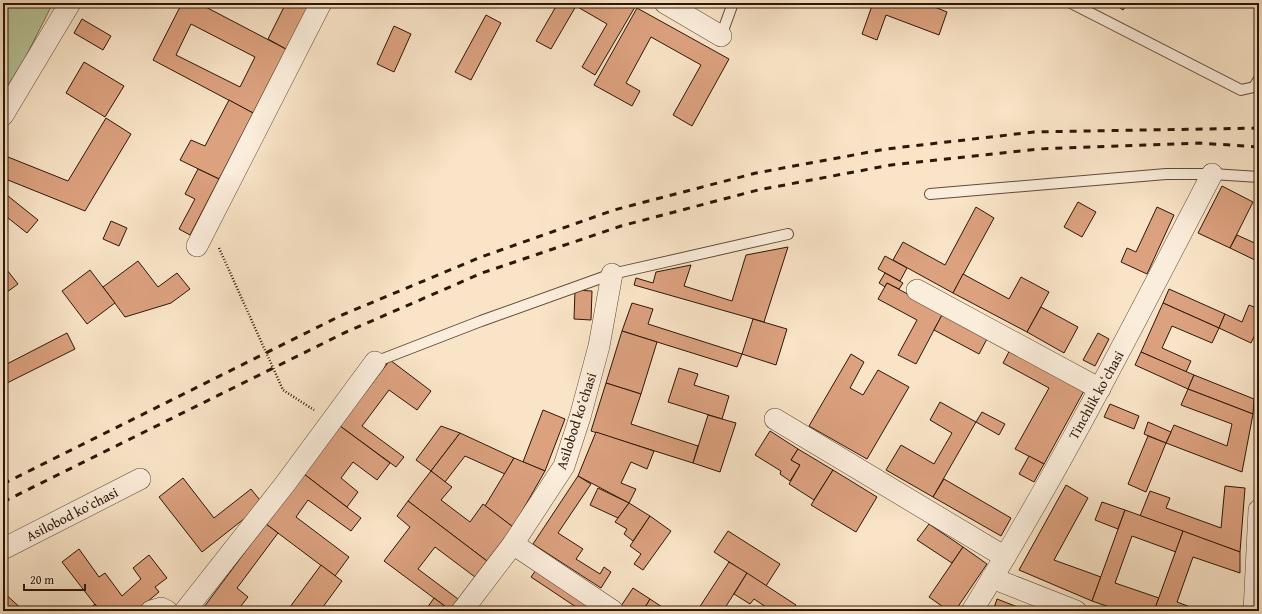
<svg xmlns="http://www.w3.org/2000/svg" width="1262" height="614" font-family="'Gentium Book Plus',serif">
	<rect width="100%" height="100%" fill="#f9e4c7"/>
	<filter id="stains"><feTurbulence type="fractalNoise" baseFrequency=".005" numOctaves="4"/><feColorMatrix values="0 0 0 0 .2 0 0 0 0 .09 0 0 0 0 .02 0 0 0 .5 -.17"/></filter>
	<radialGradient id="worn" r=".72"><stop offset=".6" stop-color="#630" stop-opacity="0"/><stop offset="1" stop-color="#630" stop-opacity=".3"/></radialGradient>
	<!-- green -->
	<path fill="#b8c59a" stroke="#736e50" d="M3,3H53L24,60L3,93Z"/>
	<!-- building -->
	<g fill="#dca17f" stroke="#2e1606" fill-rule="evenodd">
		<path d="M182,3H198L286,49L253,113L153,60ZM191,24L255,57L240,87L176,55Z"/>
		<path d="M286,3H310L286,49L268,39Z"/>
		<path d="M558,3H627L635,7L595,75L582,67L607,24L576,6L551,49L536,41Z"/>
		<path d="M873,3H925L947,12L939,35L886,15L877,40L862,34Z"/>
		<path d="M1113,3H1128L1123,10Z"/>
		<path d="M637,8L729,59L692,126L673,115L701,65L651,37L626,83L640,91L632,106L594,85Z"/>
		<path d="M486,15L501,23L471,80L455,72Z"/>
		<path d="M82,19L111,36L103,50L74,33Z"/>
		<path d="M394,26L411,34L394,72L377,64Z"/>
		<path d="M84,62L124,86L105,117L66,93Z"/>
		<path d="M229,100L253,113L219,179L180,160L191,140L205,146Z"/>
		<path d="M106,118L131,134L85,211L3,178V171L8,157L68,181Z"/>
		<path d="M198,169L219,179L190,235L179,229L195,199L185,194Z"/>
		<path d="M1222,186L1253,202L1230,248L1198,233Z"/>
		<path d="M3,192L38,220L27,233L3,214Z"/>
		<path d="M1078,202L1096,212L1082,237L1064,227Z"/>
		<path d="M976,207L994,218L953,293L893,260L903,242L945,265Z"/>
		<path d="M1157,207L1174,215L1147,274L1121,262L1127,248L1136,252Z"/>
		<path d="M111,221L127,228L119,246L103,239Z"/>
		<path d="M1237,235L1259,245V262L1230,248Z"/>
		<path d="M788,247L764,322L634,285L636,278L653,283L656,272L691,265L684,286L732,301L746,255Z"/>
		<path d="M885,256L907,268L900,281L878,269Z"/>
		<path d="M138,261L158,287L177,273L190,289L171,303L125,317L103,287Z"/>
		<path d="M3,265L18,284L3,295Z"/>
		<path d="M90,270L115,303L87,324L62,291Z"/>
		<path d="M885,273L903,283L899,289L887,283L885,287L879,283Z"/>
		<path d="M963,274L1009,299L1021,277L1049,292L1027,332L953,293Z"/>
		<path d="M887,283L943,313L916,364L898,355L917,320L878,299Z"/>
		<path d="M1169,289L1225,314L1219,328L1163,303Z"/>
		<path d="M575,290L592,291L591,320L574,319Z"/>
		<path d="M632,303L653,309L648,324L742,354L737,367L622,331Z"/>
		<path d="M1163,303L1219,328L1212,343L1172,326L1162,348L1191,361L1186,372L1141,352Z"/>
		<path d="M1249,305L1259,309V326L1251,343L1219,328L1225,314L1242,322Z"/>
		<path d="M1041,307L1078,327L1064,353L1027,332Z"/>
		<path d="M943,313L988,337L979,354L934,330Z"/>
		<path d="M753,319L787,329L776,365L742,354Z"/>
		<path d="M622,331L657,342L641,394L606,383Z"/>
		<path d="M67,333L75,349L3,385V366Z"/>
		<path d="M1098,333L1109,339L1095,366L1083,360Z"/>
		<path d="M1011,348L1085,389L1044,464L1015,449L1049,388L1003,363Z"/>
		<path d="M1141,352L1194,375L1188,389L1135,365Z"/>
		<path d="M851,354L864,362L850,388L863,395L878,370L909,387L867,459L809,426Z"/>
		<path d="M390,360L431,391L417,410L389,390L362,426L404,457L396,467L340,426Z"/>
		<path d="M679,368L698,374L694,385L729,396L722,419L668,402Z"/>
		<path d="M1194,375L1254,399L1253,414L1188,389Z"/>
		<path d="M606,383L641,394L631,424L698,446L693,463L591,431Z"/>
		<path d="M1188,389L1253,414L1242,472L1166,443L1174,425L1227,446L1232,424L1181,405Z"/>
		<path d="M940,402L976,422L933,497L886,470L901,445L934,464L952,433L930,420Z"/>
		<path d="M1110,404L1139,416L1134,429L1104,417Z"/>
		<path d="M543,410L565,419L545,471L523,462Z"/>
		<path d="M982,412L1005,424L999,435L976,422Z"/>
		<path d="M708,415L736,423L720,472L693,463Z"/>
		<path d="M1148,422L1171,432L1166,443L1144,434Z"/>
		<path d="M340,426L390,463L377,480L353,462L341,478L358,492L347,507L304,474Z"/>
		<path d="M441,426L460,433L431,471L416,460Z"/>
		<path d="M770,431L798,449L791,460L800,465L790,481L780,474L781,471L755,455Z"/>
		<path d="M596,432L654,451L647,469L631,462L621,483L636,489L629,503L578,476Z"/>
		<path d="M460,433L514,458L505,474L465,456L445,482L431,471Z"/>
		<path d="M1148,436L1166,443L1146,492L1128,484Z"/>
		<path d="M798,449L833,470L814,500L789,484L800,465L791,460Z"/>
		<path d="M1029,456L1044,464L1034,482L1019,474Z"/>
		<path d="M514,458L545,471L513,527L485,506Z"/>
		<path d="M833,470L877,497L856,532L811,505Z"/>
		<path d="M431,471L452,487L441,500L470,522L483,504L513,527L487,561L408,501Z"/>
		<path d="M304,474L361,518L351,531L308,500L296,517L349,557L335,576L266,524Z"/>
		<path d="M578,476L591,484L558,533L583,549L576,559L600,574L604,567L611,572L601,588L533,544Z"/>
		<path d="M183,478L214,518L251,489L263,504L202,552L159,497Z"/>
		<path d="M944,479L1011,518L1001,536L933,497Z"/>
		<path d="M1066,485L1088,498L1054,560L1101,577L1092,601L1019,570Z"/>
		<path d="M1225,486L1245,488L1240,552L1140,516L1150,491L1170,498L1166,508L1221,528Z"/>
		<path d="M598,488L629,503L618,518L590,505Z"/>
		<path d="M408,501L487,561L475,577L435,547L418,569L458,599L450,610L384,561L410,527L397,516Z"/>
		<path d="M1102,502L1125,510L1118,529L1095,520Z"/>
		<path d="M629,503L650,516L633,541L624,534L627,529L615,522Z"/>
		<path d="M1125,510L1183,531L1176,552L1132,536L1115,583L1159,598L1154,611H1121L1092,601Z"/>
		<path d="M650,516L671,531L643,570L634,564L641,554L630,546Z"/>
		<path d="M266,524L278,533L237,588L248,597L237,611H201Z"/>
		<path d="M929,524L963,547L952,563L917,540Z"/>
		<path d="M728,531L780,564L766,586L714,552Z"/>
		<path d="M1183,531L1240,552V573L1193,557L1177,602L1201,611H1154Z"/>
		<path d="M963,547L987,564L955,611H949L929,597Z"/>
		<path d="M79,549L99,577L105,573L122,596L141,579L133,568L149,555L167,578L155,587L159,592L136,611H100L62,562Z"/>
		<path d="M729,562L747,573L723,611H697Z"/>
		<path d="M321,565L342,581L320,611H287Z"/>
		<path d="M538,567L605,611H582L531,577Z"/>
		<path d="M747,573L796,605L792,611H772L754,599L750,604L734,594Z"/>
		<path d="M633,588L650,599L643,611H621L619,609Z"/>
		<path d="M3,592L24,611H3Z"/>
		<path d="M434,598L450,610L449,611H425Z"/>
		<path d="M650,599L668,611H643Z"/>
		<path d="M997,599L1028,611H993Z"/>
		<path d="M95,604L100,611H87Z"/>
	</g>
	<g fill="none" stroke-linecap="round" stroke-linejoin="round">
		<defs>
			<g id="service">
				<path d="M1071,3L1241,90L1254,87L1259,79"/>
				<path d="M721,36L733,3"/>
				<path d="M930,194L1166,174H1212L1259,177"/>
				<path d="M375,362L481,321L612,274L788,234"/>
			</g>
			<g id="minor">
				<path d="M665,3L721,36"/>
				<path d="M3,115L70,3"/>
				<path d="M197,246L321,3"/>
				<path d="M917,290L1100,389"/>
				<path d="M775,419L1005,557"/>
				<path d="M513,544L613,611"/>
				<path d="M3,549L140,479"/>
				<path d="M992,578L1076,611"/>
				<path d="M151,611L161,608L167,611"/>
				<path d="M185,611L285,484L375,362"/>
				<path d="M462,611L513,544L564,466L580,417L599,346L612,274"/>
				<path d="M972,611C1060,470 1135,322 1212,174"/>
				<path d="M1254,611L1259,510"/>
			</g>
		</defs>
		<!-- service casing -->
		<use href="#service" stroke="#614a36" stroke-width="12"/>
		<!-- minor casing -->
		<use href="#minor" stroke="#614a36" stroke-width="22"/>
		<!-- path -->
		<path stroke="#2e1606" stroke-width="2.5" stroke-dasharray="1 2" stroke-linecap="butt" d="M219,248L283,390L314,410"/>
		<!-- service -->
		<use href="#service" stroke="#fbeddb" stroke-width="10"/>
		<!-- minor -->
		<use href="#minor" stroke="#fbeddb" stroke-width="21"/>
		<!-- rail -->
		<g stroke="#2e1606" stroke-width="3" stroke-dasharray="7 7" stroke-linecap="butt">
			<path d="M3,484L342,315L481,257L614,210L756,173L886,149L1034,132L1259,128"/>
			<path d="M3,502L344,333L482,273L621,226L758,190L891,165L1038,149L1199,143L1259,147"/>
		</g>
	</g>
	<g text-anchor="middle" stroke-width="4" stroke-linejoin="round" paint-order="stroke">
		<!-- street labels -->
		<g font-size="14" fill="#2e1606" stroke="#fbeddb">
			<text transform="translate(1096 395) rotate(-61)" y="5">Tinchlik koʻchasi</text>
			<text transform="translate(576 421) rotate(-72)" y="5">Asilobod koʻchasi</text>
			<text transform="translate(72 514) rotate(-27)" y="5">Asilobod koʻchasi</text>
		</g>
	</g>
	<!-- margin -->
	<rect width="1262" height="614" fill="none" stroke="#f9e4c7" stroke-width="16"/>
	<rect x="4" y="4" width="1254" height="606" fill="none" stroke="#2e1606" stroke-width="2"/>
	<rect x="8" y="8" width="1246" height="598" fill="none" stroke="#2e1606"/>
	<!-- scale -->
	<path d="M24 584v6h61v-6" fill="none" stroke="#2e1606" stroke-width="2"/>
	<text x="30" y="584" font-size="12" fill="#2e1606" stroke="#fbeddb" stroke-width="3" paint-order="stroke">20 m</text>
	<rect width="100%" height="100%" filter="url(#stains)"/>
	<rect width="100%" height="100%" fill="url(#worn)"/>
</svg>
